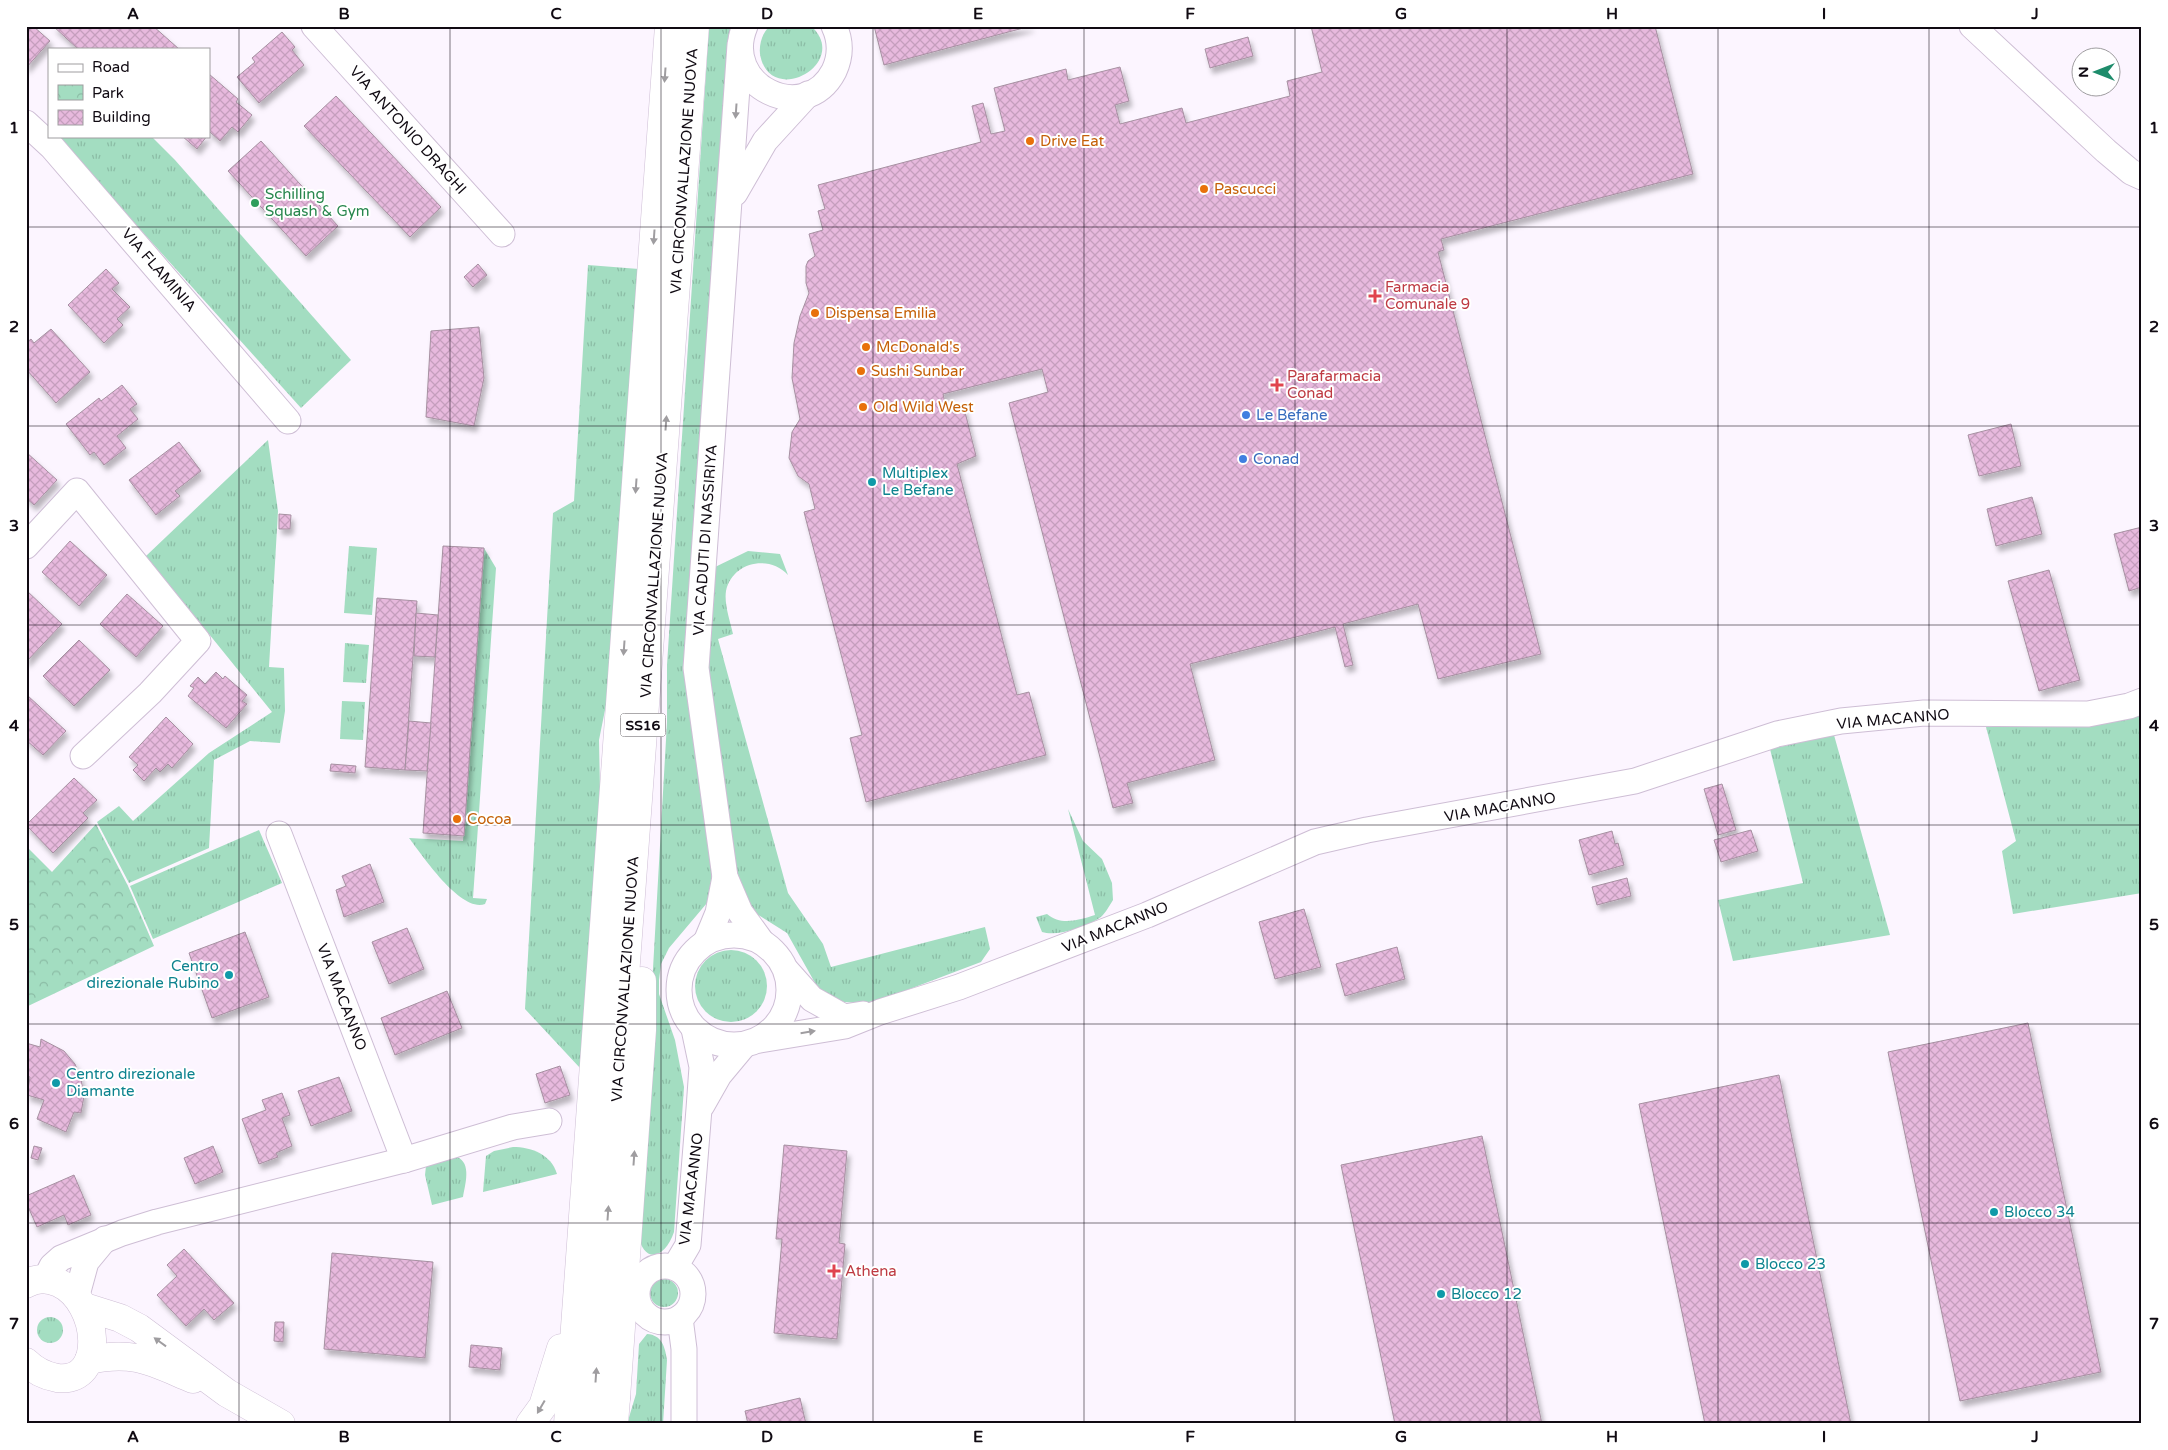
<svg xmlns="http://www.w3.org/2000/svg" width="2168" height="1450" font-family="'Varela Round',sans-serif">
	<defs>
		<pattern id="grass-tufts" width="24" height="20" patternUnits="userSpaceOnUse" patternTransform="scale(1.25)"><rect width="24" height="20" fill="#a3ddc1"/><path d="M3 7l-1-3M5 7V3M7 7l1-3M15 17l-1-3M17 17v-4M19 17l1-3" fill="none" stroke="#8bbca5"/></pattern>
		<pattern id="park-crowns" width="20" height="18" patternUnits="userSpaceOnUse" patternTransform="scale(1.25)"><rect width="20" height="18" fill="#a3ddc1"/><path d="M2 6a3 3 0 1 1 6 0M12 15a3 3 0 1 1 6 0" fill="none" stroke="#8bbca5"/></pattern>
		<pattern id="building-cross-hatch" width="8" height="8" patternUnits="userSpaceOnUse" patternTransform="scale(1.25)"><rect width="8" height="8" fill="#e7b9dd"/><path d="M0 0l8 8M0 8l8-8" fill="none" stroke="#c59ebd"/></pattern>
		<filter id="shadow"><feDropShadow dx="3" dy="5.5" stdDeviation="2.5" flood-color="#0004"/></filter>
	</defs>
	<rect width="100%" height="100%" fill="#fcf5ff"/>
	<!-- grass -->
	<g fill="url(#grass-tufts)">
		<path d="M709,26H738L729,54L684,656L712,877L707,903L669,948L661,964L659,980V994L675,1040L684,1087L674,1232C665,1259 643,1265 638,1233L667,722V665Z"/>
		<path d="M770,26H811C852,63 769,109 760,54C759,44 762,33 770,26Z"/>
		<path d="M59,136H151L175,160L351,360L301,408L102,187Z"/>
		<path d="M588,265L639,269L608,695L599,740L600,790L580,1068L525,1009L553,513L574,501Z"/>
		<path d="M268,440L278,511L269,667L284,668L285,711L280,743L250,741L214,760L209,848L129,883L97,822L119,806L133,821L209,753L272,712L146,556Z"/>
		<path d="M349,546L377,548L372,615L344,613Z"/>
		<path d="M484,548L496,568L473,898L487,899L485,904C461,913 422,855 409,838L463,841Z"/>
		<path d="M748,551L780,554L788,575C769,554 732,562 726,591C724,604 730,621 733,634L718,639L788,893L823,944L831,967L985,927L990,949L981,962L878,1001L860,1003L844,1002L819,990L787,933L752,911L738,893L706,651L713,568Z"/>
		<path d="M345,643L369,645L366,683L343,682Z"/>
		<path d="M342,701L365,702L363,740L340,739Z"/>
		<path d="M2142,713V893L2013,914L2002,851L2016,841L1986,727H2089Z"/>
		<path d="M1834,735L1890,935L1733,961L1718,900L1803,883L1770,749Z"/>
		<path d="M1068,809L1083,841L1102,859L1112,883L1113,900C1109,906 1105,915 1098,919C1085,927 1057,937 1042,932L1036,917L1047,914C1061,926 1079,920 1095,915Z"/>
		<path d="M259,830L282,883L153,939L130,886Z"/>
		<circle cx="731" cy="986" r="36"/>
		<path d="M513,1147C531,1147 551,1154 557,1174L483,1192L486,1156L494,1151Z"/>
		<path d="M457,1157C472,1163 465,1185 463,1197L432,1205L425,1175L426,1166Z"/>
		<circle cx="664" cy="1293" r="14"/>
		<circle cx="50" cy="1330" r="13"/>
		<path d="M647,1334C662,1335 665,1347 667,1360L663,1424H627L636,1394L639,1344Z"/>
	</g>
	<!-- park -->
	<path fill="url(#park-crowns)" d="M96,824L128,886L154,946L26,1007V846L52,872Z"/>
	<!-- building -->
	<g fill="url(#building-cross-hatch)" stroke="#a690a1" filter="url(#shadow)">
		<path d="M33,26L50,41L26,68V29L28,31Z"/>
		<path d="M53,26H153L179,49H78Z"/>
		<path d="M874,26H1031L884,65Z"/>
		<path d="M1311,26H1655L1693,174L1441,239L1444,250L1438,252L1541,654L1438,679L1418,604L1343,624L1353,665L1345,667L1335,627L1190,664L1215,760L1127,783L1133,803L1113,808L1009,403L1048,392L1042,369L943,394L947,412L964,408L976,456L957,464L1017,695L1029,692L1046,755L866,802L850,738L862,735L804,512L815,509L809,484L798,476L789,458L792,432L800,419L792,378L794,343L800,316L809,293L806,283V266L808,261L815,256L809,234L823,230L818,211L825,209L818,185L981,142L972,106L983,103L991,134L1005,131L994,88L1066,69L1068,80L1120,67L1129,101L1115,105L1120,124L1182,108L1186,123L1290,96L1287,81L1322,72Z"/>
		<path d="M282,32L295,47L292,50L304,65L259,103L237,77L255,62L252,58Z"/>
		<path d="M1248,37L1253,56L1210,68L1205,49Z"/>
		<path d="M209,74L238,99L236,102L252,115L238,132L232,127L220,141L210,132L209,134Z"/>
		<path d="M336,96L441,207L410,237L304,126Z"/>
		<path d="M182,136H207L197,149Z"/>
		<path d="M261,141L338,226L306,256L228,171Z"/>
		<path d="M478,264L487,275L473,287L464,277Z"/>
		<path d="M106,269L119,283L112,289L130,307L117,319L123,325L104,343L68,305Z"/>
		<path d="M479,327L484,378L474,426L426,417L431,331Z"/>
		<path d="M51,329L90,372L56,403L26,369V343L31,339L34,343Z"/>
		<path d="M122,385L137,404L130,409L138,419L117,436L126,448L104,465L94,452L90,455L66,424L99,398L101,401Z"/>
		<path d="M2011,424L2021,466L1979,476L1968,435Z"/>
		<path d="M179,442L201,471L175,491L180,496L156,515L129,480Z"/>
		<path d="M26,452L57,480L34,505L26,498Z"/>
		<path d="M2032,497L2042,534L1996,546L1987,509Z"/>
		<path d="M279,514L291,515L290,529H279Z"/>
		<path d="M2142,527V587L2129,591L2114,534Z"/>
		<path d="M70,541L107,575L79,606L42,572Z"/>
		<path d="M443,546L484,548L464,836L423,833Z"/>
		<path d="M2049,570L2080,680L2039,691L2008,581Z"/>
		<path d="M26,590L62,624L26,662Z"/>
		<path d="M127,594L163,626L136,657L100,624Z"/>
		<path d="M377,598L417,601L405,770L365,767Z"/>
		<path d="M416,613L438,615L435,657L414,656Z"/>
		<path d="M79,640L110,670L74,706L43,676Z"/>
		<path d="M216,672L223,679L225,676L247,695L242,701L247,704L226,728L188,696L194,688L190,686L198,677L205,684Z"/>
		<path d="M27,695L66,731L43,755L26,740Z"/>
		<path d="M166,717L193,744L172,768L168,764L160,772L156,768L144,781L133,770L138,765L129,757Z"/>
		<path d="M409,721L431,723L427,771L405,770Z"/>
		<path d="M331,764L356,766L355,773L330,771Z"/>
		<path d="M74,778L97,800L83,813L88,818L53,853L26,825Z"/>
		<path d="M1722,784L1736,830L1718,835L1704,789Z"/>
		<path d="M1751,830L1758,851L1721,862L1714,840Z"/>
		<path d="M1612,831L1615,844L1618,843L1624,865L1589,875L1579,840Z"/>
		<path d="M370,864L384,902L344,917L336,890L346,886L342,876Z"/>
		<path d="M1627,878L1631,896L1597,905L1592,887Z"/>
		<path d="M1304,909L1321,967L1275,979L1259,922Z"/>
		<path d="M407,928L424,969L389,984L372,942Z"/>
		<path d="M245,932L269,997L212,1018L189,953Z"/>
		<path d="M1397,947L1405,979L1345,996L1336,964Z"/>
		<path d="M447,991L462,1028L395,1055L381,1018Z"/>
		<path d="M2028,1023L2101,1372L1960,1401L1888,1052Z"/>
		<path d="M41,1039L64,1051L75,1064L81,1079L84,1096L81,1113L74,1112L66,1132L37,1119L44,1100L27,1095L30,1077L26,1076V1043L40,1047Z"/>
		<path d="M560,1066L570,1095L545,1103L536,1074Z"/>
		<path d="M1779,1075L1851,1424H1705L1639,1104Z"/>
		<path d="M339,1077L352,1111L311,1126L298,1091Z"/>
		<path d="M282,1093L290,1115L282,1118L292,1146L276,1153L278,1157L259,1164L242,1119L266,1110L262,1100Z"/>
		<path d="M1482,1136L1542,1424H1395L1341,1165Z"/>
		<path d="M784,1145L847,1151L839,1243L845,1244L837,1339L774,1333L782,1239H776Z"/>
		<path d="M34,1146L42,1148L38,1160L31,1158Z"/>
		<path d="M213,1146L223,1172L195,1184L184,1158Z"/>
		<path d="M74,1175L91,1215L68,1225L64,1215L37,1227L26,1202V1196Z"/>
		<path d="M184,1249L234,1303L214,1320L204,1309L186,1326L157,1295L177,1276L167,1265Z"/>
		<path d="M332,1253L433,1262L425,1358L324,1349Z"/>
		<path d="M275,1322H284L283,1342L274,1341Z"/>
		<path d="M471,1345L502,1348L500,1370L469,1367Z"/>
		<path d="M800,1398L806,1424H748L745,1411Z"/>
	</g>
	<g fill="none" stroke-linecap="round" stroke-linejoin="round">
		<defs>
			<g id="minor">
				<path d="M314,26L502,234"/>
				<path d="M745,26C720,86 805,127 834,71C841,56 841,41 834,26"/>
				<path d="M1972,26L2106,151L2131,172L2142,177"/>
				<path d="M740,45L696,668L725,877L740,912L761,941"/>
				<path d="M26,123L52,147L288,421"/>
				<path d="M735,193L765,141L808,94"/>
				<path d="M26,546L77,491L198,641L150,693L83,756"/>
				<path d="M279,834L404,1160"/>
				<circle cx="734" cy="990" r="55"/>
				<path d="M706,942L718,913L725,877"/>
				<path d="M787,971L812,999L844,1017L863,1014"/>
				<path d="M760,1040L845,1026L880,1012L959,987L1147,915L1315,842L1367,830L1635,781L1777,734L1841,721L1924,713L2088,714L2129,706L2142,701"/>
				<path d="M702,1105L719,1075L744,1045"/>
				<circle cx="665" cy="1294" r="28"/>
				<path d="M675,1267L688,1245L699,1109L702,1067L694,1029"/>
				<path d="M46,1278L52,1266L61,1258L122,1233L157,1222L404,1160L513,1127L549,1121"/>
				<path d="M77,1295L86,1262L105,1239"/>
				<path d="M680,1318L684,1349V1424"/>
			</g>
			<g id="tertiary">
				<path d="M26,1284C37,1277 48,1278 59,1283C100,1302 107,1384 57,1378C46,1376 34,1370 26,1362"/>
				<path d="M85,1307L120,1318L139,1328L227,1393L281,1424"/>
				<path d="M89,1360C134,1350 152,1362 193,1379"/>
				<path d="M614,1424L616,1398"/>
			</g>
			<g id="primary">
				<path d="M616,1398L642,1030V981"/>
				<path d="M530,1424L543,1406L561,1348"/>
				<path d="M568,1424L669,26"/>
				<path d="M592,1424L695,26"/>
			</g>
		</defs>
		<!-- minor casing -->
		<use href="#minor" stroke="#cebed5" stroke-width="27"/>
		<!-- tertiary casing -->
		<use href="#tertiary" stroke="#cebed5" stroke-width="29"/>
		<!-- primary casing -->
		<use href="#primary" stroke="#cebed5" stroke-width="29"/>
		<!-- minor -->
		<use href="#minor" stroke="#fff" stroke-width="25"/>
		<!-- tertiary -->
		<use href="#tertiary" stroke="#fff" stroke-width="28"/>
		<!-- primary -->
		<use href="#primary" stroke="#fff" stroke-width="28"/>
	</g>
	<!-- one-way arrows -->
	<defs><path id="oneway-solid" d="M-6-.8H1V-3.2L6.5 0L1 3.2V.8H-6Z" transform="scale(1.25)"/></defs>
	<g fill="#9f9da0">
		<use href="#oneway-solid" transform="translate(665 75) rotate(94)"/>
		<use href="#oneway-solid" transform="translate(736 111) rotate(94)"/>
		<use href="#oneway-solid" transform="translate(654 237) rotate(94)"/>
		<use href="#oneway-solid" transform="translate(666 423) rotate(-86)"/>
		<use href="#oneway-solid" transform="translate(636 486) rotate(94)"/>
		<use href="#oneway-solid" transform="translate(624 648) rotate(94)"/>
		<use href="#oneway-solid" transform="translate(808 1032) rotate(-9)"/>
		<use href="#oneway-solid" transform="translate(634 1158) rotate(-86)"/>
		<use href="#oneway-solid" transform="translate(608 1213) rotate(-86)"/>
		<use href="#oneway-solid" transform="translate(160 1342) rotate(-144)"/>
		<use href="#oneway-solid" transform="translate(596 1375) rotate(-86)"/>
		<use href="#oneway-solid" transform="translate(541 1407) rotate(120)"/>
	</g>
	<!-- grid -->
	<path fill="none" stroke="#100a12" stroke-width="1" stroke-opacity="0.55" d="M239,26V1424M450,26V1424M661,26V1424M873,26V1424M1084,26V1424M1295,26V1424M1507,26V1424M1718,26V1424M1929,26V1424M26,227H2142M26,426H2142M26,625H2142M26,825H2142M26,1024H2142M26,1223H2142"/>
	<!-- markers -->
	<g fill="#e8710a" stroke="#fff" stroke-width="2">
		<circle cx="1030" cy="141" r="5"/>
		<circle cx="1204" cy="189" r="5"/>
		<circle cx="815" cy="313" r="5"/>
		<circle cx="866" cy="347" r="5"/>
		<circle cx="861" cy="371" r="5"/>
		<circle cx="863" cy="407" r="5"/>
		<circle cx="457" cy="819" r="5"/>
	</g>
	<circle fill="#2e9e5b" stroke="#fff" stroke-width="2" cx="255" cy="203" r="5"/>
	<g fill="#e0444e" stroke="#fff" stroke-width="2">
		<path d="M1372.5 288.5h5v5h5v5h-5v5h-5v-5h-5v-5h5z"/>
		<path d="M1274.5 377.5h5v5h5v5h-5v5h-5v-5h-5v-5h5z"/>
		<path d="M831.5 1263.5h5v5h5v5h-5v5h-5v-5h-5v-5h5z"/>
	</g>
	<g fill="#3f7fe0" stroke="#fff" stroke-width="2">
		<circle cx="1246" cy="415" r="5"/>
		<circle cx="1243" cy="459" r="5"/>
	</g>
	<g fill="#0f9aa8" stroke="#fff" stroke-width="2">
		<circle cx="872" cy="482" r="5"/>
		<circle cx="229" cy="975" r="5"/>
		<circle cx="56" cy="1083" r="5"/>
		<circle cx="1994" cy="1212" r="5"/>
		<circle cx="1745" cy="1264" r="5"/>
		<circle cx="1441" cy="1294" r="5"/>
	</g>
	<g text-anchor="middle" stroke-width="4" stroke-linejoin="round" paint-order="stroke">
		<!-- shield labels -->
		<rect fill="#fff" stroke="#585459" stroke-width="1" x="620.5" y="713.5" width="45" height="23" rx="4"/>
		<g font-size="14" font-weight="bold" fill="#100a12">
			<text x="643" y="730">SS16</text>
		</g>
		<!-- street labels -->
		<g font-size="15" fill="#100a12" stroke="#fff">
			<text transform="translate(408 130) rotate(48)" y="5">VIA ANTONIO DRAGHI</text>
			<text transform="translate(684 171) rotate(-86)" y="5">VIA CIRCONVALLAZIONE NUOVA</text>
			<text transform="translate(159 270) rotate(49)" y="5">VIA FLAMINIA</text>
			<text transform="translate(705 540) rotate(-86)" y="5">VIA CADUTI DI NASSIRIYA</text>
			<text transform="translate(654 575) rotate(-86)" y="5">VIA CIRCONVALLAZIONE NUOVA</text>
			<text transform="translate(1893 719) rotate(-5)" y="5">VIA MACANNO</text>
			<text transform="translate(1500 807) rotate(-10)" y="5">VIA MACANNO</text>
			<text transform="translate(1115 927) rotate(-22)" y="5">VIA MACANNO</text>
			<text transform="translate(625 979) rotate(-86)" y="5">VIA CIRCONVALLAZIONE NUOVA</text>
			<text transform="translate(342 997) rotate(69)" y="5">VIA MACANNO</text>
			<text transform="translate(691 1189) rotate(-83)" y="5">VIA MACANNO</text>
		</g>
		<!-- food labels -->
		<g font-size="15" fill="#c56008" stroke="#fff" text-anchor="start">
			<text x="1040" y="146">Drive Eat</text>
			<text x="1214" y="194">Pascucci</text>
			<text x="825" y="318">Dispensa Emilia</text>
			<text x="876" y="352">McDonald's</text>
			<text x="871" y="376">Sushi Sunbar</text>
			<text x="873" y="412">Old Wild West</text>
			<text x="467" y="824">Cocoa</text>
		</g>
		<!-- leisure labels -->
		<g font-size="15" fill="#27864d" stroke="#fff" text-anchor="start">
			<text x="265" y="199">Schilling<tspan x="265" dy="17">Squash &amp; Gym</tspan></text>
		</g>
		<!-- health labels -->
		<g font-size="15" fill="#be3a42" stroke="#fff" text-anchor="start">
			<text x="1385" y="292">Farmacia<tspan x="1385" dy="17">Comunale 9</tspan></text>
			<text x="1287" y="381">Parafarmacia<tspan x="1287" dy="17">Conad</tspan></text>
			<text x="845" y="1276">Athena</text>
		</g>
		<!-- shop labels -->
		<g font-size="15" fill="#366cbe" stroke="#fff" text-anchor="start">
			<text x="1256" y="420">Le Befane</text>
			<text x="1253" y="464">Conad</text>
		</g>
		<!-- culture labels -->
		<g font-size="15" fill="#0d838f" stroke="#fff" text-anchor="start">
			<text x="882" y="478">Multiplex<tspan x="882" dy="17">Le Befane</tspan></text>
			<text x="219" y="971" text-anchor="end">Centro<tspan x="219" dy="17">direzionale Rubino</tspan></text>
			<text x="66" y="1079">Centro direzionale<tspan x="66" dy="17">Diamante</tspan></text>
			<text x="2004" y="1217">Blocco 34</text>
			<text x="1755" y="1269">Blocco 23</text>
			<text x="1451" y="1299">Blocco 12</text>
		</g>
	</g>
	<!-- border -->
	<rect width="2168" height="1450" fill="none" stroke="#ffffff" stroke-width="55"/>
	<!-- legend -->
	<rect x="48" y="48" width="162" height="90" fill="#ffffff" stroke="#9f9da0"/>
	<rect x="58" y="64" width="25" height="8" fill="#ffffff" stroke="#9f9da0"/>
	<text x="92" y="72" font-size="15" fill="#100a12">Road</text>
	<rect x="58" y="85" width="25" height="15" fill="url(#park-crowns)" stroke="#9f9da0"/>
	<text x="92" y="98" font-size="15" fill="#100a12">Park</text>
	<rect x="58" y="110" width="25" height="15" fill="url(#building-cross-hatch)" stroke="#9f9da0"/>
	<text x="92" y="122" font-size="15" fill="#100a12">Building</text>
	<!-- north arrow -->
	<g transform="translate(2096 72) rotate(270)"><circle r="24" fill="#ffffff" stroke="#9f9da0"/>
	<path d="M0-4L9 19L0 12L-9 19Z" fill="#1e8c6b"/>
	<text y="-8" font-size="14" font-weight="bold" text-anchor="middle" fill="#100a12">N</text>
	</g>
	<rect x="28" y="28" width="2112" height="1394" fill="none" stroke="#100a12" stroke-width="2"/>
	<g font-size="16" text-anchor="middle" font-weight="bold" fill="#100a12">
		<text x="133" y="19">A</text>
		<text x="344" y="19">B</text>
		<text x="556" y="19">C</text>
		<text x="767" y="19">D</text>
		<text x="978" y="19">E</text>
		<text x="1190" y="19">F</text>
		<text x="1401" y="19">G</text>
		<text x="1612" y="19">H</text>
		<text x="1824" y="19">I</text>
		<text x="2035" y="19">J</text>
		<text x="14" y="133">1</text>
		<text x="2154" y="133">1</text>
		<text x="14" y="332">2</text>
		<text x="2154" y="332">2</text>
		<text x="14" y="531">3</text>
		<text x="2154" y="531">3</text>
		<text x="14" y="731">4</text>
		<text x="2154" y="731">4</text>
		<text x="14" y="930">5</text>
		<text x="2154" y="930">5</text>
		<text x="14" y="1129">6</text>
		<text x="2154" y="1129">6</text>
		<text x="14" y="1329">7</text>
		<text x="2154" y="1329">7</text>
		<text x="133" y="1442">A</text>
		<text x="344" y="1442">B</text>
		<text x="556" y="1442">C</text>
		<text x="767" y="1442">D</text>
		<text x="978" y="1442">E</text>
		<text x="1190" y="1442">F</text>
		<text x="1401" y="1442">G</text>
		<text x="1612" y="1442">H</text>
		<text x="1824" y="1442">I</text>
		<text x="2035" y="1442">J</text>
	</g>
</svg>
